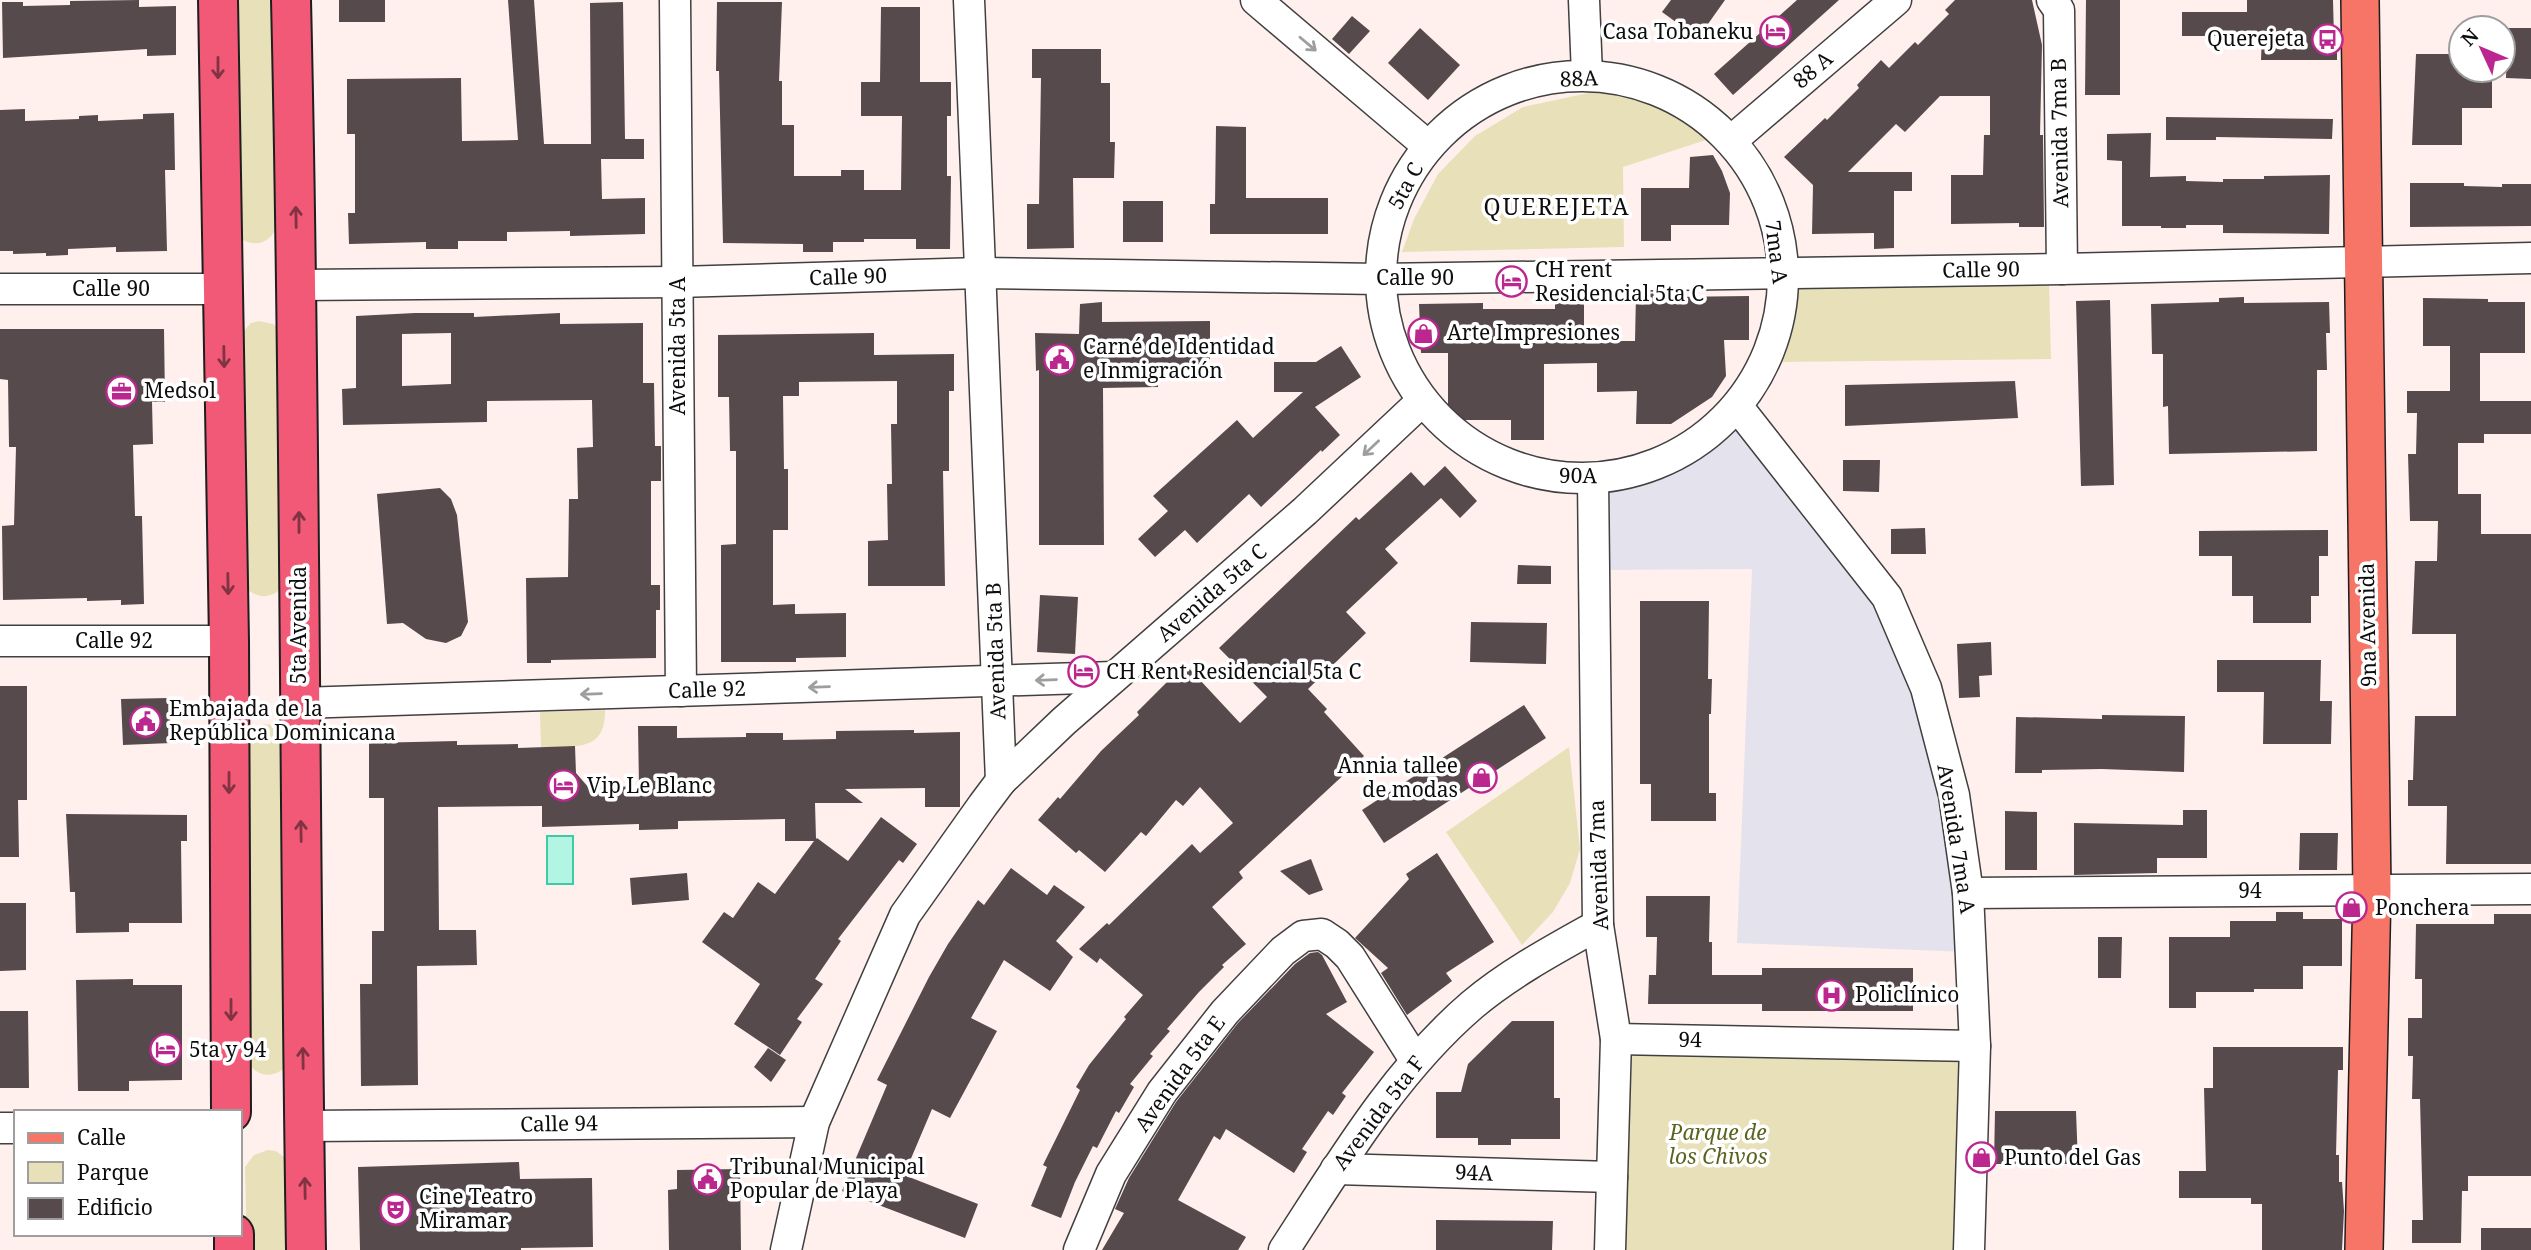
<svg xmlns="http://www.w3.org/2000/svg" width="2531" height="1250" font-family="'Noto Serif',serif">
	<rect width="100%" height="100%" fill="#fff0ee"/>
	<!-- industrial -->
	<path fill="#e4e2ec" d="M1737,406L1887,597L1926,688L1967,952L1737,943L1752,569L1594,570L1593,479L1647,468L1696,443Z"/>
	<!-- green -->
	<g fill="#e8e0b8">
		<path d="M231,0H278V223C272,244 253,250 236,235Z"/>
		<path d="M1607,89L1656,104L1709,139L1623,167L1624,247L1402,252L1414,219L1438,174L1475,136L1523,107Z"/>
		<path d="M2049,282L2051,359L1777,362L1799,288Z"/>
		<path d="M259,321L273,324L279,329L283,587C270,600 255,599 243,585L241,334L251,323Z"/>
		<path d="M605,710C606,753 573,746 541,747L540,712Z"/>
		<path d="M264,724L273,725L284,735L287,1066C274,1078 259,1078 248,1063L245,733L250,728Z"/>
		<path d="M1569,747L1580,849L1570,883L1553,912L1522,945L1446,832Z"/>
		<path d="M1616,1039L1975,1046L1969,1250H1610Z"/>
		<path d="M268,1150L276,1151L288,1160L293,1250H247L245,1167L254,1155Z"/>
	</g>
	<!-- water -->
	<rect fill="#b3f5e3" stroke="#3ccba6" stroke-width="2" x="547" y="836" width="26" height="48"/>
	<!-- building -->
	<g fill="#564a4d" fill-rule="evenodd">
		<path d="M139,0V7L176,6V55L147,56V49L3,58L2,2H23V6L70,5V1Z"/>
		<rect x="339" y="0" width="46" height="22"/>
		<path d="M508,0H534L544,144H591L590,3L623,2L625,139H644V159H601L602,199L645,198V234L570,236V231L507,232V241H458V249H426V242L349,244L348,213H355V134H347V79L461,78L462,141L518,140Z"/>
		<path d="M1671,0H1725L1698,38L1662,12Z"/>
		<path d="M1797,0H1839L1733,95L1714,74Z"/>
		<path d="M1955,0H2032L2042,45L2040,135H2043L2044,227H2019V223L1951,224V175H1983L1984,135H1990V96H1940L1905,132L1896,124L1848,172H1912V191H1894V248L1874,249V233L1812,234L1813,185L1784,157L1825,118L1827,120L1859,88L1857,85L1881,60L1889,68L1915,42L1918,45L1949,14L1945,10Z"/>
		<path d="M2086,0H2120V95H2085Z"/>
		<path d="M2247,0H2333L2334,39H2337V60H2261L2262,36H2182V12H2247Z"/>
		<path d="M717,2H782L779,81H782V125H794V176H841V170H864V190H901L902,116H861V82H880L881,7H920V82H951V116H947V176H951L950,249H916V239H864V242H833V252H803V244L723,243L719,71H716Z"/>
		<path d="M1352,16L1370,31L1349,54L1332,39Z"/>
		<path d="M1420,28L1460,65L1428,100L1388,63Z"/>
		<path d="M2507,28H2531V79L2506,78Z"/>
		<path d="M1032,49H1101V83H1110V142H1115L1114,178H1073L1074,248L1027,249V204H1039L1041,78H1032Z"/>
		<path d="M2416,54H2461V70H2468V78H2492V108H2462V145H2412Z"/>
		<path d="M25,109V121L79,119V116L98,115V121L143,119V114L174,113L175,170H165L167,251L116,252V247L68,249V255L46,256V253L13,254V251H0V110Z"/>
		<path d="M2166,117L2333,119L2332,139L2216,137V140H2166Z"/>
		<path d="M1216,126L1246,127V198H1328V234H1210V204H1215Z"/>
		<path d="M2151,133L2150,177L2186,176V181L2223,182V179H2264V176L2330,175L2329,234L2223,233V225H2186V228H2161V226H2122V161L2107,160V134Z"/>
		<path d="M1713,155L1722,171L1730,193L1729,225H1671V241H1641V188H1689L1690,157Z"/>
		<path d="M2410,183H2464V186L2502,187V184H2531V226L2410,227Z"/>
		<rect x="1123" y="201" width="40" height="41"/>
		<path d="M1584,293V341H1635L1636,294L1672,293V297L1749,296V340H1724L1726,376L1712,397L1671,424H1636L1637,391L1597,392V363L1544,364V440H1511V420H1448V353H1421L1419,304L1483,303V309H1555V294Z"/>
		<path d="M2244,297V303L2329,302L2330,333H2326L2327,370H2317V451L2169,454L2168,406L2163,407V354H2152L2151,304L2219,302V298Z"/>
		<path d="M2423,298L2488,299V302H2525V353H2480V401H2531V434H2484V443H2458V494H2481V534H2531V864H2446L2447,806H2408V780H2413L2415,716H2456V634H2412L2415,561H2437L2438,521H2410L2408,454H2416L2417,413H2407V391H2450V346H2423Z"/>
		<path d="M2110,300L2114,485L2081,486L2076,301Z"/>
		<path d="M1102,302V322L1210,321V374H1158V387L1103,388L1104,545H1039V370L1036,371L1035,333L1079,334L1080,304Z"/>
		<path d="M415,313H474V317L560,313V324L643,323V383H654L655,446H661V481H651V585H660V610H656V658L551,660V663H527L526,578L568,577L569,499H578L577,448L593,447L592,400L487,401V422L343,425L342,389L356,388V316ZM451,333V384L402,386V334Z"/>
		<path d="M0,329H164L165,402H152L153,444L133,445L135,516H142L144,604L121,605V600L87,601V598L3,600L2,526L14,525L16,447H9L8,380L0,379Z"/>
		<path d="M874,333V355L954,354V391H949V471H943L945,586H868V541L888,540L887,484H892L891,424H897V381L799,382V396H783L784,469H788V530H773V605L795,604V614L846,613V657L796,658V662H721V545L736,544V451H730L729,397H718V335Z"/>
		<path d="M1341,346L1361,377L1315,407L1340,435L1322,452L1321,450L1261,507L1249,494L1197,543L1185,530L1155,557L1138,539L1168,511L1153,496L1237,420L1253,438L1303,392H1274V362H1316Z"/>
		<path d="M2015,381L2018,418L1845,426V385Z"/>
		<path d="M1843,460H1880L1879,492L1843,491Z"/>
		<path d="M1445,466L1477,501L1460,518L1441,498L1385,549L1398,563L1346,612L1366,633L1308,689L1327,709L1324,712L1364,756L1239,872L1243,878L1212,907L1246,944L1222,965L1224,967L1199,992L1167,1029L1170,1031L1150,1054L1153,1056L1130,1084L1134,1087L1119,1113L1116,1111L1097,1148L1093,1146L1075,1182L1061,1218L1031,1206L1047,1167L1043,1165L1080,1090L1076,1087L1089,1065L1126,1019L1124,1017L1143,995L1100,958L1097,963L1079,949L1107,923L1109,925L1192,844L1200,853L1233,823L1200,787L1183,806L1176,800L1146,836L1141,832L1105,872L1079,850L1076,853L1038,820L1058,797L1060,799L1101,751L1139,715L1137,712L1185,664L1240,723L1267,697L1219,648L1356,517L1359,520L1411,472L1424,486Z"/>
		<path d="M440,488L451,499L457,515L468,622L461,636L446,643L426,639L403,623L387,624L377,494Z"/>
		<path d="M1925,528L1926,554H1891V529Z"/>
		<path d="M2328,530V556H2319V596H2311V623H2253V596H2232V556H2199V531Z"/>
		<path d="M1518,565L1551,566V584H1517Z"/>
		<path d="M1040,595L1078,597L1075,654L1037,652Z"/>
		<path d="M1640,601H1709L1708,679H1712L1711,714H1709V793H1716V821H1651V784H1640Z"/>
		<path d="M1471,622L1547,623L1546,664L1470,662Z"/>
		<path d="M1991,642L1992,675L1979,676L1980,697L1959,698L1957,644Z"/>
		<path d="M2217,660H2321L2320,701H2332L2331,744H2263L2264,692H2217Z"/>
		<path d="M0,686H27V800H18L19,857H0Z"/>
		<path d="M169,698L171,743L123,745L121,699Z"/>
		<path d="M1524,705L1546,738L1384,843L1362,810Z"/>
		<path d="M2102,715L2185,716L2184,772L2102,769L2042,770V773H2015L2016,717L2102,719Z"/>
		<path d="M638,726H677V738L746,737V733H783V740L836,739V731L914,730V733L960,732V807H925V788L845,789L863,803H815L816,839L817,838L848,861L881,817L917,844L903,863L899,860L838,939L841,941L815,979L823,984L797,1019L802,1022L780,1055L734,1024L760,984L702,942L724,912L733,918L758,882L775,894L814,841H785V819L678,821V829L639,830V824L542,827V806L438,807L439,930H476L477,965L417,966L418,1085L361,1086L360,984H372V931H384V798H369V743L457,741V745L518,744V748L575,746L576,773L589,788L639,786Z"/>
		<path d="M2183,810H2207V858H2157V873L2074,875V823L2183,825Z"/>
		<path d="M2005,811L2037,812V870H2005Z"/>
		<path d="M66,814L187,815V841H181L182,923H129V932L76,933L75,892H70Z"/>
		<path d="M2300,833H2338L2337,870H2299Z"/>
		<path d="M1437,853L1494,942L1446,973L1452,981L1407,1015L1381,973L1388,968L1355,938L1409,879L1406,874Z"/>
		<path d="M1311,859L1323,890L1309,895L1280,871Z"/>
		<path d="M1011,868L1047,895L1054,885L1085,907L1056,941L1073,957L1050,991L1004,960L971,1018L997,1031L950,1118L932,1109L904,1175L978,1204L965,1238L842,1191L887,1085L877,1080L929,977L948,944L978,900L984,905Z"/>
		<path d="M687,873L689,900L632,905L630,878Z"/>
		<path d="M1646,896H1710L1709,942H1712V975H1762V968H1913V1011H1762V1004H1648L1649,975H1656L1657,937H1646Z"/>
		<path d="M0,903H26V970L0,971Z"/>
		<path d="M2276,912H2303V919H2342V966H2303V989H2254V992H2196V1008H2169V937H2230V921H2276Z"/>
		<path d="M2494,914H2531V1176H2468V1191H2462L2461,1243H2412V1220H2423L2420,1099H2412L2413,1056H2408V1018H2422V979H2415L2416,924H2494Z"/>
		<path d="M2098,937H2122L2121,978H2098Z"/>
		<path d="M1318,952L1322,955L1347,1002L1326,1014L1374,1052L1342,1093L1346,1096L1333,1115L1328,1111L1302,1149L1307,1152L1294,1173L1226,1129L1220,1140L1214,1136L1178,1200L1246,1237L1238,1250H1102L1124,1213L1115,1209L1129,1178L1176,1102L1238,1023L1295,964L1310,953Z"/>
		<path d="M133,979V985H182V1080L129,1081V1091H78L76,980Z"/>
		<path d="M0,1011H28L29,1088H0Z"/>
		<path d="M1512,1021H1554V1098H1560V1139H1511V1145H1478V1138H1436V1092H1461L1468,1064Z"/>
		<path d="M2213,1047H2343V1070H2338L2336,1155H2339V1182H2342L2344,1211L2342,1250H2262V1204H2251V1198H2179V1171H2206L2204,1088H2213Z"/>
		<path d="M768,1048L786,1060L771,1082L754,1067Z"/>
		<path d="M1995,1111H2076L2078,1164H1994Z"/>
		<path d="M519,1162L520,1179L592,1178L593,1247L521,1248V1250H360L358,1167Z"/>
		<path d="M740,1169L741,1250H669L668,1190L677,1189V1170Z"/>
		<path d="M1436,1220L1553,1221L1552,1250H1436Z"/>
		<rect x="2481" y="1228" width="50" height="22"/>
	</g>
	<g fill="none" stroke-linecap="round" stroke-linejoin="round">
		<defs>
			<g id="minor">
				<path d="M675,0L681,691"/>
				<path d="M969,0L1001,781"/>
				<path d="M1256,0L1428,146"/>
				<path d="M1584,0L1587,75"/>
				<path d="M2052,0L2059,10L2062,269"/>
				<circle cx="1582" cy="277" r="201"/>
				<path d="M1731,141L1896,0"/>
				<path d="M298,285L678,282L980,273L1379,279L2062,269L2531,258"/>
				<path d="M0,289H222"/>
				<path d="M1737,406L1887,597L1926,688L1954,795L1968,893L1975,1046L1969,1250"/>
				<path d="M1593,479L1598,925L1616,1039L1610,1250"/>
				<path d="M0,641H229"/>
				<path d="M300,703L1114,677"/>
				<path d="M1968,893L2531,889"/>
				<path d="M1616,1039L1975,1046"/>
				<path d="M304,1126L814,1122"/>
				<path d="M0,1128H16"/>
				<path d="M1336,1169L1612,1177"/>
				<path d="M786,1250L814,1122L905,915L983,805L1001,781L1064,721L1305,511L1421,402"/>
				<path d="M1079,1250L1111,1174L1162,1092L1225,1012L1283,951L1303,936L1322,934L1337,944L1350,957L1415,1060"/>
				<path d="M1284,1250C1340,1164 1394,1072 1472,1005C1510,973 1555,949 1598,925"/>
			</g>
			<path id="major" d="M2360,0L2372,890L2364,1250"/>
			<g id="highway">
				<path d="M218,0L229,641L231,1112"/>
				<path d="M291,0C301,417 299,833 306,1250"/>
				<path d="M234,1234V1250"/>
			</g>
		</defs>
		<!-- minor casing -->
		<use href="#minor" stroke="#404040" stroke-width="33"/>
		<!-- major casing -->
		<use href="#major" stroke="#1e1e1e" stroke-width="40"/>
		<!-- highway casing -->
		<use href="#highway" stroke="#1e1e1e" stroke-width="42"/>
		<!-- minor -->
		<use href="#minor" stroke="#fff" stroke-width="30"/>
		<!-- major -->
		<use href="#major" stroke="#f67566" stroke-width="37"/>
		<!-- highway -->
		<use href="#highway" stroke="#f25977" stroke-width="38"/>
	</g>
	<!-- one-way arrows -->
	<defs><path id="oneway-shaft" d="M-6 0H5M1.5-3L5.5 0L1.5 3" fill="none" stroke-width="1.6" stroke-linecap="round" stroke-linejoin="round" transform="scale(1.75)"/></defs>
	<g stroke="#9e9e9e">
		<use href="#oneway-shaft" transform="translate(1308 44) rotate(40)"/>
		<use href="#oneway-shaft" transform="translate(1371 448) rotate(137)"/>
		<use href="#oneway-shaft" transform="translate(1046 680) rotate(178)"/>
		<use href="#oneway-shaft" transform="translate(819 687) rotate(178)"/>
		<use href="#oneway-shaft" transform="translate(591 694) rotate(178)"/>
	</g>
	<g stroke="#803342">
		<use href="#oneway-shaft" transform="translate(218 68) rotate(90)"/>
		<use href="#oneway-shaft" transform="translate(296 217) rotate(-91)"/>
		<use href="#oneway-shaft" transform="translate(224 357) rotate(89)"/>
		<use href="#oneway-shaft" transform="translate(299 522) rotate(-90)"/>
		<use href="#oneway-shaft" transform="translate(228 584) rotate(89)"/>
		<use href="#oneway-shaft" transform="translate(229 783) rotate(90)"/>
		<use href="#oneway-shaft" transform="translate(301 831) rotate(-91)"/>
		<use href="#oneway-shaft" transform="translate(231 1010) rotate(90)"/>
		<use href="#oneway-shaft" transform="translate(303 1058) rotate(-91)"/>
		<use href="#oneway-shaft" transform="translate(305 1188) rotate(-91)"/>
	</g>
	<!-- icons -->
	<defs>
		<symbol id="hotel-ring" viewBox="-11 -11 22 22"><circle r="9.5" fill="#fff" stroke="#bb278f" stroke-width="1.5"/><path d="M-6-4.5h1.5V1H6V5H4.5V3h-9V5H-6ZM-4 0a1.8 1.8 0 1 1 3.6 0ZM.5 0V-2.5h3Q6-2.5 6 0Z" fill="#bb278f"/></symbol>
		<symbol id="bus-ring" viewBox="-11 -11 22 22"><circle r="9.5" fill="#fff" stroke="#bb278f" stroke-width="1.5"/><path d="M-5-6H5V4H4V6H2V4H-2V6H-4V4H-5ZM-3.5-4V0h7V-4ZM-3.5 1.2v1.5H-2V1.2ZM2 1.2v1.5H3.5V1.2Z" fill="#bb278f"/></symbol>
		<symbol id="shop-ring" viewBox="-11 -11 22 22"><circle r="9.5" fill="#fff" stroke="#bb278f" stroke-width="1.5"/><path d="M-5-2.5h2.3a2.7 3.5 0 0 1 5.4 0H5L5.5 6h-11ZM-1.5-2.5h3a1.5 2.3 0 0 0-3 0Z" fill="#bb278f"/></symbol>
		<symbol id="civic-ring" viewBox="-11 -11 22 22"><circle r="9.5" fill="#fff" stroke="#bb278f" stroke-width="1.5"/><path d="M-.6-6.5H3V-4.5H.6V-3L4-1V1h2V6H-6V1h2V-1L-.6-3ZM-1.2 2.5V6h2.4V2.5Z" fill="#bb278f"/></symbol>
		<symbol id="office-ring" viewBox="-11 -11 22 22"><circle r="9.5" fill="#fff" stroke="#bb278f" stroke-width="1.5"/><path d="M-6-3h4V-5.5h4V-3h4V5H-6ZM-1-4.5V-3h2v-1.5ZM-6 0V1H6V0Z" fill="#bb278f"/></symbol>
		<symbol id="hospital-ring" viewBox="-11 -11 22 22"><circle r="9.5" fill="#fff" stroke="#bb278f" stroke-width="1.5"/><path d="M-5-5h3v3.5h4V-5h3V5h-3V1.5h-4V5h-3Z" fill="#bb278f"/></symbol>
		<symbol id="theatre-ring" viewBox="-11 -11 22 22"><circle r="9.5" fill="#fff" stroke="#bb278f" stroke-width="1.5"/><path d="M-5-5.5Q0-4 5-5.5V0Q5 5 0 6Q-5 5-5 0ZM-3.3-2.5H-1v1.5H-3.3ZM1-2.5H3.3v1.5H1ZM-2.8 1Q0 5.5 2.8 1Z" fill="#bb278f"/></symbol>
	</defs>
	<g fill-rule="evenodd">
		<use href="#hotel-ring" x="1758" y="14" width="35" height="35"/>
		<use href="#bus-ring" x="2310" y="22" width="35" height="35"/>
		<use href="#hotel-ring" x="1494" y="264" width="35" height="35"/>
		<use href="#shop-ring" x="1406" y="316" width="35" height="35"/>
		<use href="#civic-ring" x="1042" y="342" width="35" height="35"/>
		<use href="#office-ring" x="104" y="374" width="35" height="35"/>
		<use href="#hotel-ring" x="1066" y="654" width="35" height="35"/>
		<use href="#civic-ring" x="128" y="704" width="35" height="35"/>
		<use href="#shop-ring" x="1464" y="760" width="35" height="35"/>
		<use href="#hotel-ring" x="546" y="768" width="35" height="35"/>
		<use href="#shop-ring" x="2334" y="890" width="35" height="35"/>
		<use href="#hospital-ring" x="1814" y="978" width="35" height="35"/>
		<use href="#hotel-ring" x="148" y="1032" width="35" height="35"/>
		<use href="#shop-ring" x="1964" y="1140" width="35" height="35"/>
		<use href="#civic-ring" x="690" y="1162" width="35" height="35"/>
		<use href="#theatre-ring" x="378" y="1192" width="35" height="35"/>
	</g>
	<g text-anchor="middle" stroke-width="7" stroke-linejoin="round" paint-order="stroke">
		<!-- poi labels -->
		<g font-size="21" fill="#0d0d0d" stroke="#fff" text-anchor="start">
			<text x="1753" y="39" text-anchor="end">Casa Tobaneku</text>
			<text x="2305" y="46" text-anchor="end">Querejeta</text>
			<text x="1535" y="277">CH rent<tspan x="1535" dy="24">Residencial 5ta C</tspan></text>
			<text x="1447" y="340">Arte Impresiones</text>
			<text x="1083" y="354">Carné de Identidad<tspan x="1083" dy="24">e Inmigración</tspan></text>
			<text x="144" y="398">Medsol</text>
			<text x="1106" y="679">CH Rent Residencial 5ta C</text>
			<text x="169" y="716">Embajada de la<tspan x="169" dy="24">República Dominicana</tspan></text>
			<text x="1458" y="773" text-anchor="end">Annia tallee<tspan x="1458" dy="24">de modas</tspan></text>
			<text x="587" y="793">Vip Le Blanc</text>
			<text x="2375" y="915">Ponchera</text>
			<text x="1855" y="1002">Policlínico</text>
			<text x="189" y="1057">5ta y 94</text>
			<text x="2004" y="1165">Punto del Gas</text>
			<text x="730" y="1174">Tribunal Municipal<tspan x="730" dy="24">Popular de Playa</tspan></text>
			<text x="419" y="1204">Cine Teatro<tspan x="419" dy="24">Miramar</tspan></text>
		</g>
		<!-- street labels -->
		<g font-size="21" fill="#0d0d0d" stroke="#fff">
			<text transform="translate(1813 70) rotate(-41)" y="7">88 A</text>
			<text transform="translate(1579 79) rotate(-2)" y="7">88A</text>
			<text transform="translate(2060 133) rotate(-91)" y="7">Avenida 7ma B</text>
			<text transform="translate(1406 186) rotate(-62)" y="7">5ta C</text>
			<text transform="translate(1776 252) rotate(83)" y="7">7ma A</text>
			<text transform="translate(1981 270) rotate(-1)" y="7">Calle 90</text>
			<text transform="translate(848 277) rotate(-2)" y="7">Calle 90</text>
			<text x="1415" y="285">Calle 90</text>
			<text x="111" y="296">Calle 90</text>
			<text transform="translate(678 346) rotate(-90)" y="7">Avenida 5ta A</text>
			<text transform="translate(1578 476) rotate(1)" y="7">90A</text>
			<text transform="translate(1212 593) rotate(-41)" y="7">Avenida 5ta C</text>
			<text transform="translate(299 625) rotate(-90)" y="7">5ta Avenida</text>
			<text transform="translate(2368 625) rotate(-91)" y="7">9na Avenida</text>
			<text x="114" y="648">Calle 92</text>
			<text transform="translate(996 651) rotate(-92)" y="7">Avenida 5ta B</text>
			<text transform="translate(707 690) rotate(-2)" y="7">Calle 92</text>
			<text transform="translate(1956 839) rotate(81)" y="7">Avenida 7ma A</text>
			<text transform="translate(1599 865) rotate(-92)" y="7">Avenida 7ma</text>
			<text x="2250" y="898">94</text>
			<text transform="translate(1690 1040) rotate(1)" y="7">94</text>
			<text transform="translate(1180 1074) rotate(-54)" y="7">Avenida 5ta E</text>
			<text transform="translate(1379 1113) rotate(-53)" y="7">Avenida 5ta F</text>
			<text transform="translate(559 1124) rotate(-1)" y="7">Calle 94</text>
			<text transform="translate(1474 1173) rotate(2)" y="7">94A</text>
		</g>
		<!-- park labels -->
		<g font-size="21" font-style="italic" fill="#5a641f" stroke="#fff">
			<text x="1718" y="1140">Parque de<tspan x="1718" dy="24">los Chivos</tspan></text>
		</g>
		<!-- neighbourhood labels -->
		<g font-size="23" letter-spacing="2" fill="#0d0d0d" stroke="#fff">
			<text x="1557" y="215">QUEREJETA</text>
		</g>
	</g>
	<!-- legend -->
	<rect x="14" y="1110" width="228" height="126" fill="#ffffff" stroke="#9e9e9e" stroke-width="2"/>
	<rect x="28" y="1133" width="35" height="10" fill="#f67566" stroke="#9e9e9e" stroke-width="2"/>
	<text x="77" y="1145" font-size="21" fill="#0d0d0d">Calle</text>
	<rect x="28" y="1162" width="35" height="21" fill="#e8e0b8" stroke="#9e9e9e" stroke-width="2"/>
	<text x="77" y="1180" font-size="21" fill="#0d0d0d">Parque</text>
	<rect x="28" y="1198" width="35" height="21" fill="#564a4d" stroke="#9e9e9e" stroke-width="2"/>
	<text x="77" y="1215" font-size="21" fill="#0d0d0d">Edificio</text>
	<!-- north arrow -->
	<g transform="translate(2482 49) rotate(314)"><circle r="33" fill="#ffffff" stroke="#9e9e9e" stroke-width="2"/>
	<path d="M0-5L12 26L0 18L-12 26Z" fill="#bb278f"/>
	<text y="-10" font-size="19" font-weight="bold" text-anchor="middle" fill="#0d0d0d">N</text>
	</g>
</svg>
